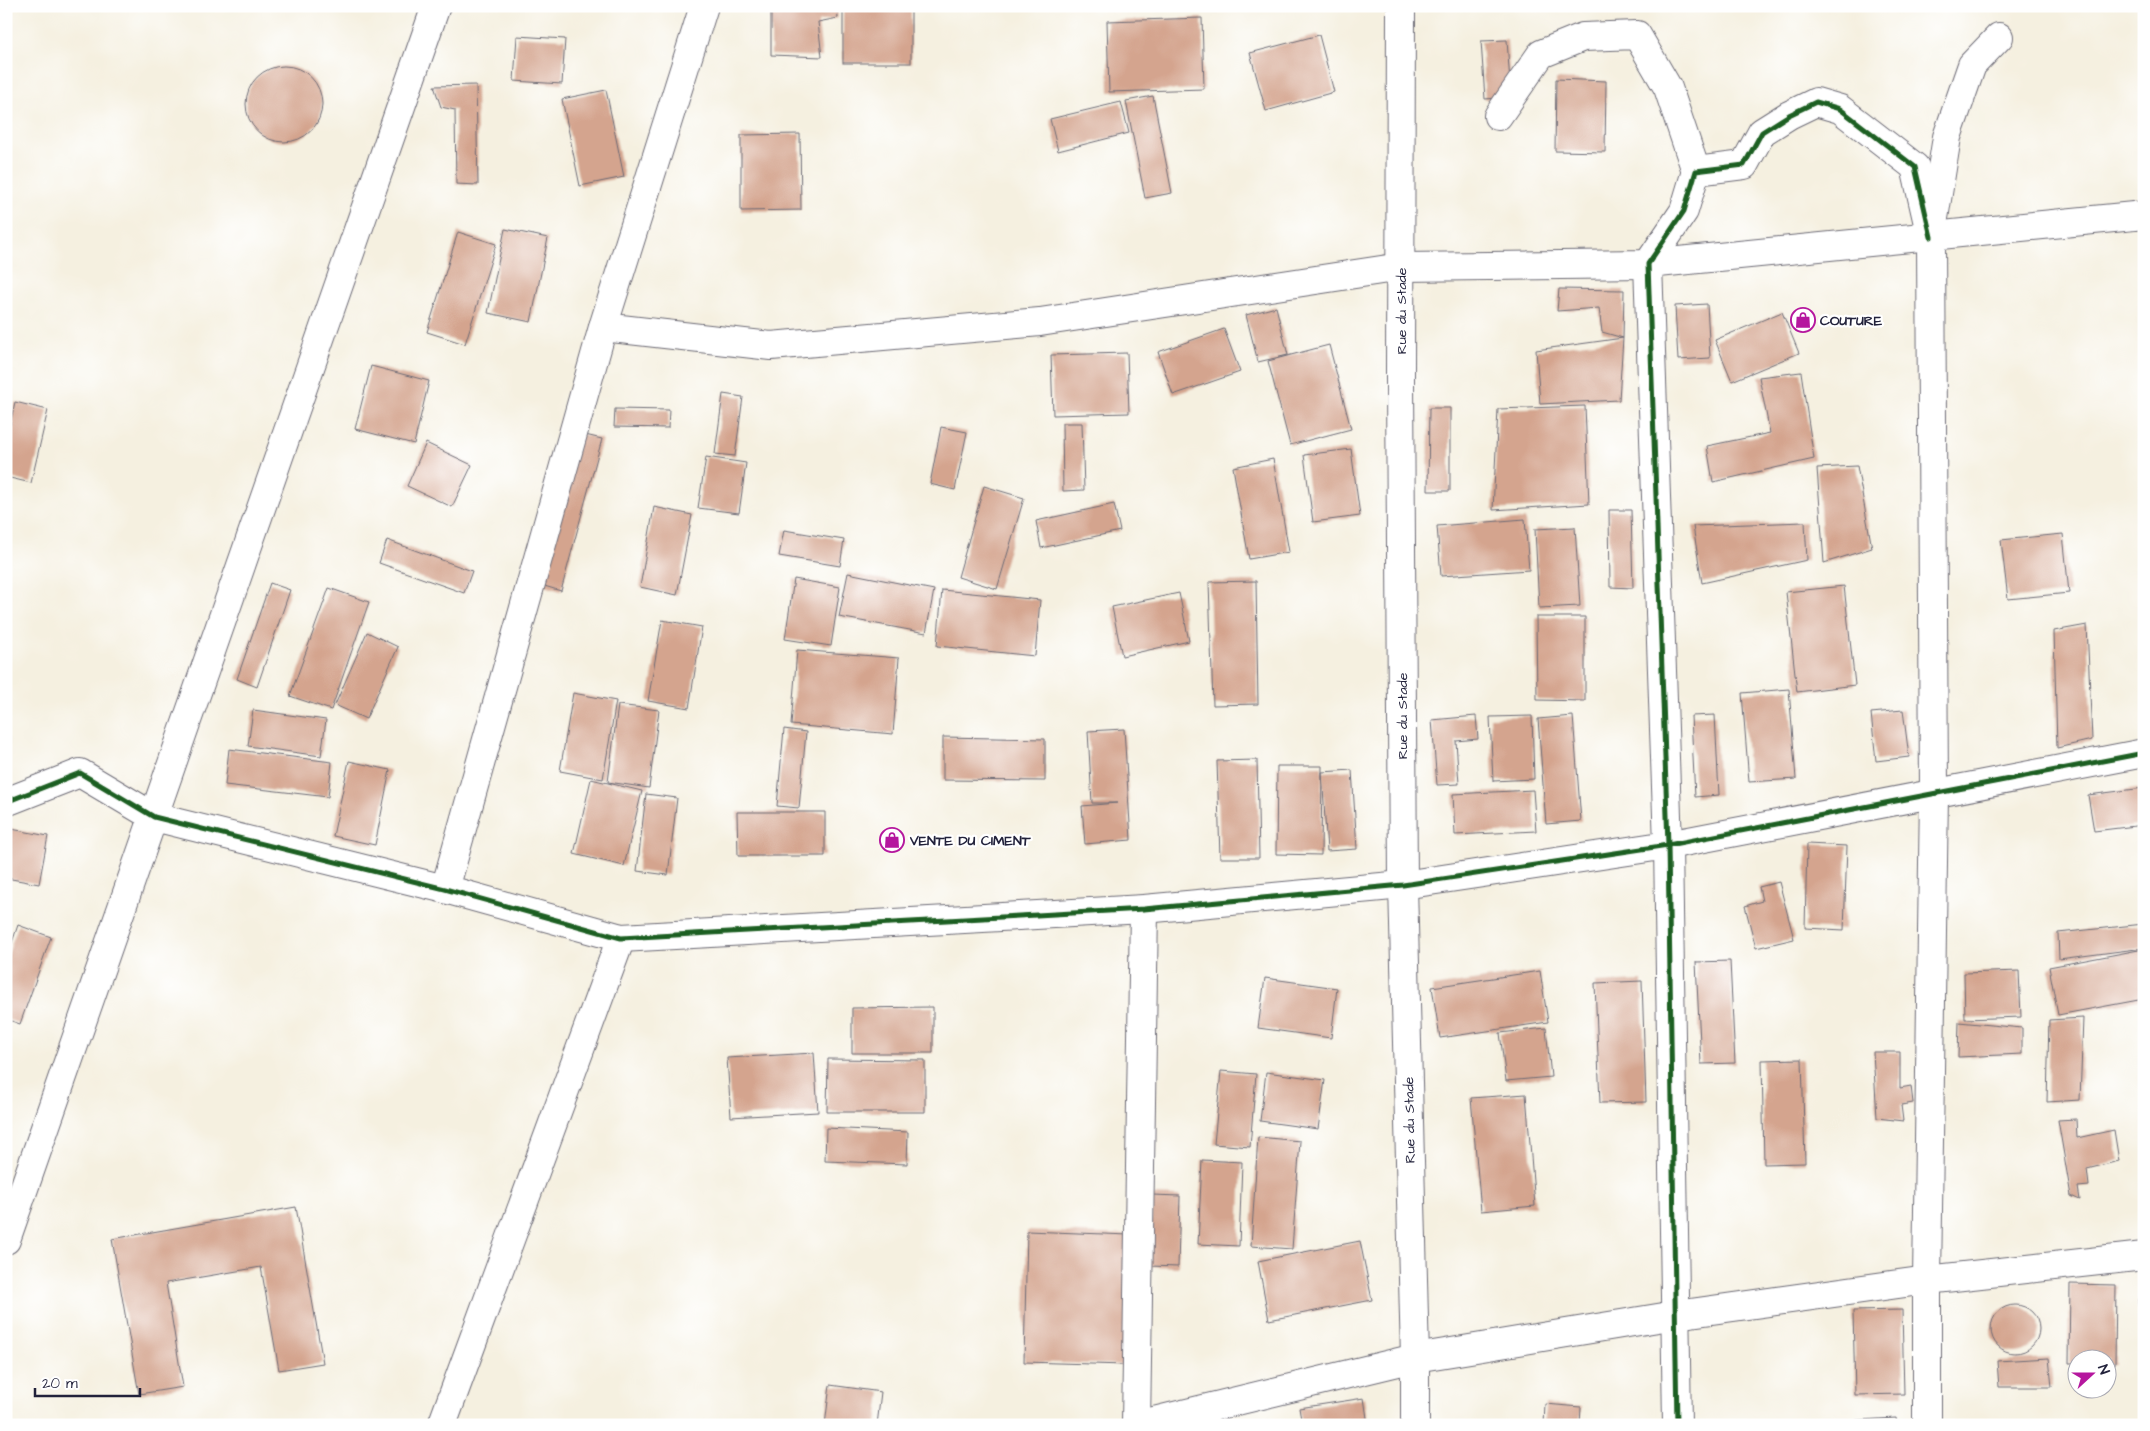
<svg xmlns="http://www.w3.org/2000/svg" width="2150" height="1431" font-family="'Architects Daughter',sans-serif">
	<rect width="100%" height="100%" fill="#fff"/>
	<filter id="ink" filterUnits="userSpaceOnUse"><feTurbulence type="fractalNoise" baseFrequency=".02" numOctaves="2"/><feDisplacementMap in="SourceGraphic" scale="10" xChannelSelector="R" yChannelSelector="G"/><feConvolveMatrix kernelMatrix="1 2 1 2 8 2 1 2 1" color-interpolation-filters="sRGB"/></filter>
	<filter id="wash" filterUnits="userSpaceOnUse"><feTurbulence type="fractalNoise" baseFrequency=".0096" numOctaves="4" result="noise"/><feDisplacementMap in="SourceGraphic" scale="20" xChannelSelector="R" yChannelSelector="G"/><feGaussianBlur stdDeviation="1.12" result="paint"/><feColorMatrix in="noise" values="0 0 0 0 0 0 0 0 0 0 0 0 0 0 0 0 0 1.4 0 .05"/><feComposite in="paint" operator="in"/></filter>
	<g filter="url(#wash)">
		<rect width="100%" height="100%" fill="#f5f0e0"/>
		<g id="blocks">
			<!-- building -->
			<g fill="#d4a48e">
				<path d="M771,6H837L838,18L818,22L822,57L771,55Z"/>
				<rect x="843" y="6" width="68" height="57"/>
				<path d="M1202,18L1204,89L1109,92L1107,21Z"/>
				<path d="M1319,35L1334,92L1266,111L1250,53Z"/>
				<path d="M517,36L565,39L562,84L514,81Z"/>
				<path d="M1507,40L1511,97L1485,99L1481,41Z"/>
				<circle cx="284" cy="104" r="38"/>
				<path d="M1556,79L1606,81L1605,152L1555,151Z"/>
				<path d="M476,85L478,185L456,184L455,110L441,107L434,86Z"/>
				<path d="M606,90L624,177L580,186L562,99Z"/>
				<path d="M1153,96L1172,193L1145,198L1126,101Z"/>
				<path d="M1121,102L1129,133L1058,151L1050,119Z"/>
				<path d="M800,134L801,210L741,211V135Z"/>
				<path d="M505,229L548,238L531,322L488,313Z"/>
				<path d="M458,232L496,244L465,344L427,332Z"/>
				<path d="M1559,289L1624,290L1623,338L1602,332L1599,308L1557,311Z"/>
				<path d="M1707,304L1710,358L1678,360L1675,306Z"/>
				<path d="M1276,307L1288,355L1258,362L1246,315Z"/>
				<path d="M1782,312L1799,353L1732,381L1715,340Z"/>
				<path d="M1224,329L1240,372L1173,395L1158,352Z"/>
				<path d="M1623,338L1619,400L1540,404L1536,350Z"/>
				<path d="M1329,345L1351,429L1290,445L1268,361Z"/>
				<path d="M1127,353L1129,413L1053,415L1051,355Z"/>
				<path d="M371,366L429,381L414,444L355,429Z"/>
				<path d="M1801,372L1814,459L1713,482L1707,446L1770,433L1759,377Z"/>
				<path d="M723,394L743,397L735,456L715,454Z"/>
				<path d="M15,402L48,410L31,483L6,477V442Z"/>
				<path d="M1585,406L1589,504L1493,510L1498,409Z"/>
				<path d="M1429,408H1450V491H1428Z"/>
				<path d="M615,409L669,410L668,428L614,427Z"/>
				<path d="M1062,423H1082L1084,490L1063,491Z"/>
				<path d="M941,427L967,432L955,490L930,484Z"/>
				<path d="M581,434L602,439L561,591L541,585Z"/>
				<path d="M426,443L472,465L452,507L407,486Z"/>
				<path d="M1351,449L1360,516L1313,522L1304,455Z"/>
				<path d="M706,457L746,463L739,513L698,508Z"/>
				<path d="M1273,459L1289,552L1249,559L1233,467Z"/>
				<path d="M1857,466L1872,548L1824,563L1817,468Z"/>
				<path d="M984,486L1024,498L997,589L958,577Z"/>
				<path d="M1114,504L1120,531L1041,548L1036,521Z"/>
				<path d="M654,507L692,515L677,595L640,587Z"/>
				<path d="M1609,510H1631L1633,588L1610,587Z"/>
				<path d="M1525,519L1529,570L1441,576L1437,526Z"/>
				<path d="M1805,522L1807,560L1702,583L1693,526Z"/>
				<path d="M1575,527L1580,606L1539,608L1535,529Z"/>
				<path d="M784,530L844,540L840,566L779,556Z"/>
				<path d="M2063,534L2069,593L2008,599L2001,540Z"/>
				<path d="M387,540L472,571L464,593L379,563Z"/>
				<path d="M848,573L934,590L926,633L839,617Z"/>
				<path d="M794,579L840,587L831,646L785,639Z"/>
				<path d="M1256,581L1258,704L1213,705L1209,582Z"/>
				<path d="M270,583L290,590L257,687L237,679Z"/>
				<path d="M1844,586L1855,685L1797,692L1786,592Z"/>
				<path d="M329,588L369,602L331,710L290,696Z"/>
				<path d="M942,590L1040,600L1035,656L937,646Z"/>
				<path d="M1179,593L1189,641L1122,656L1112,607Z"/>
				<path d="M1536,617H1585V701L1537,700Z"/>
				<path d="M662,620L702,627L689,708L648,701Z"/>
				<path d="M2087,625L2092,740L2057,748L2054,631Z"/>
				<path d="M367,632L398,647L366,719L335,705Z"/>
				<path d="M797,650L899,658L893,734L791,725Z"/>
				<path d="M1789,689L1796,779L1749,782L1742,693Z"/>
				<path d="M573,693L616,701L603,779L560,771Z"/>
				<path d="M618,705L659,710L649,788L608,782Z"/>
				<path d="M253,710L326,720L321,756L248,746Z"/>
				<path d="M1903,710L1909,757L1876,761L1871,713Z"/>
				<path d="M1715,715L1719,795L1695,797L1691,716Z"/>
				<path d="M1476,716L1478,739L1456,741L1459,784L1437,785L1432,720Z"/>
				<path d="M1532,716L1534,779L1493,781L1490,717Z"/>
				<path d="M1573,716L1581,821L1546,824L1538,719Z"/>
				<path d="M784,729L806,732L799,808L777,806Z"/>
				<path d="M1124,729L1131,840L1085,844L1082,806L1117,803H1092L1088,731Z"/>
				<path d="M943,737L1045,739V781L943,780Z"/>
				<path d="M229,749L332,762L328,797L225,785Z"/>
				<path d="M1257,760L1259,858H1220L1217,761Z"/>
				<path d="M349,761L390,770L375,845L333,836Z"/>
				<path d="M1277,766H1322L1321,855L1276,854Z"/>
				<path d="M1352,770L1357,849L1327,851L1322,772Z"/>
				<path d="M591,779L642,791L624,866L574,854Z"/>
				<path d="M2144,788V825L2094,831L2088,795Z"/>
				<path d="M1533,790L1536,831L1455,835L1453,794Z"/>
				<path d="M646,794L677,798L668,875L637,871Z"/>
				<path d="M737,812H825V856H738Z"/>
				<path d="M6,828L48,836L39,884L6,878Z"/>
				<path d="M1807,844L1847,846L1844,930L1805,928Z"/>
				<path d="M1779,882L1794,939L1756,948L1745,906L1762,901L1759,887Z"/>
				<path d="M2144,924V948L2059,959L2058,933Z"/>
				<path d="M18,925L51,937L20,1024L6,1019V960Z"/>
				<path d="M2144,949V999L2058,1015L2049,967Z"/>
				<path d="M1730,961L1735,1063L1701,1064L1696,962Z"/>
				<path d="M1540,971L1548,1022L1440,1038L1432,987Z"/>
				<path d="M2019,971L2021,1017L1965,1019L1964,973Z"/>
				<path d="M1265,978L1337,988L1331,1038L1258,1028Z"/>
				<path d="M1642,981L1646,1102L1600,1103L1595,983Z"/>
				<path d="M933,1007V1053H852V1008Z"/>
				<path d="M2083,1018L2080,1100L2047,1102L2049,1020Z"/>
				<path d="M1959,1022L2022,1028V1054L1958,1057Z"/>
				<path d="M1546,1028L1551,1077L1506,1081L1500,1033Z"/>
				<path d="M1873,1052H1900V1088L1911,1086L1913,1103L1901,1105L1903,1121L1877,1118Z"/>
				<path d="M814,1053L818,1112L731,1117L727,1058Z"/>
				<path d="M828,1059L925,1060V1112H827Z"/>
				<path d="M1802,1059L1805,1163L1764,1164L1762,1060Z"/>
				<path d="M1221,1071L1256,1074L1250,1147L1214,1144Z"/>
				<path d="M1266,1072L1325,1080L1318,1129L1260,1121Z"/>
				<path d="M1526,1094L1535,1206L1481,1211L1471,1098Z"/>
				<path d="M2076,1119L2077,1138L2114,1130L2119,1161L2087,1169L2089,1186L2078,1187L2080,1200L2071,1196L2058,1120Z"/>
				<path d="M826,1128L908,1132L907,1164L825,1161Z"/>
				<path d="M1258,1137L1300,1141L1292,1249L1251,1246Z"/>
				<path d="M1202,1160L1242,1162L1239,1246L1198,1244Z"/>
				<path d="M1152,1195L1180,1196L1178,1267L1150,1266Z"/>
				<path d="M296,1207L323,1363L279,1370L261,1267L166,1283L183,1387L139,1394L112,1239Z"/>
				<path d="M1027,1231L1129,1235L1125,1365L1024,1362Z"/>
				<path d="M1360,1241L1372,1300L1269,1320L1258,1261Z"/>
				<path d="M2070,1284L2116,1285L2115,1364H2108V1358H2078V1363H2069Z"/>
				<path d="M2144,1298V1353H2142L2138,1299Z"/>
				<circle cx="2015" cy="1329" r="24"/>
				<path d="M1902,1310L1904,1394L1855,1395L1853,1311Z"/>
				<path d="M2049,1358L2052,1387H1999L1997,1361Z"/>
				<path d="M830,1385L881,1392L877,1425H825Z"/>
				<path d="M1364,1398L1368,1425H1302L1299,1408Z"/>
				<path d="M1545,1404L1581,1407L1580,1425H1544Z"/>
				<path d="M1896,1418L1897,1425H1806V1423Z"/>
			</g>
		</g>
	</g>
	<g filter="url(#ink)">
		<use href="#blocks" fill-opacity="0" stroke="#6c6a75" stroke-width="1"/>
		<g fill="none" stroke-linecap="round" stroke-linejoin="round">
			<defs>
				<g id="minor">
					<path d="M1401,6L1400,378L1403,885L1415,1358V1425"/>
					<path d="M1498,116L1541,54L1583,37L1637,35L1668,88L1696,171"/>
					<path d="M603,327L771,346L1040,322L1401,267L1648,264L2144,215"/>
					<path d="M6,802L80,773L154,817L445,889L621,938L1144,909L1403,885L1668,845L2144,753"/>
					<path d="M445,889L603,327L704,6"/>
					<path d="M6,1240L436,6"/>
					<path d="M442,1425L621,938"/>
					<path d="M1136,1425L1144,909"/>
					<path d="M1137,1425L1415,1358L1676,1315L1927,1280L2144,1256"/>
					<path d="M1677,1425L1668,845L1648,264L1684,211L1696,171L1744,165L1762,132L1789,115L1816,102L1840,109L1915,167L1931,237"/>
					<path d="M1927,1425V1280L1934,793L1931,237L1947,137L1972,65L1999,37"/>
				</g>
			</defs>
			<!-- minor casing -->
			<use href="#minor" stroke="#6c6a75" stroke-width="30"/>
			<!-- minor -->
			<use href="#minor" stroke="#fff" stroke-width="28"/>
			<defs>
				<g id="cycleway">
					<path d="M6,802L80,773L154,817L445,889L621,938L1144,909L1403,885L1668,845L2144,753"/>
					<path d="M1677,1425L1668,845L1648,264L1684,211L1696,171L1744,165L1762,132L1789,115L1816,102L1840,109L1915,167L1931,237"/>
				</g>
			</defs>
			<!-- cycleway casing -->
			<use href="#cycleway" stroke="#fff" stroke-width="8"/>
			<!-- cycleway -->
			<use href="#cycleway" stroke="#1b5e20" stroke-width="5"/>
		</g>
	</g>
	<!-- icons -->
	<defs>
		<symbol id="shop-ring" viewBox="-11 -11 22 22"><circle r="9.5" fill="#fff" stroke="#b5179e" stroke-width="1.5"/><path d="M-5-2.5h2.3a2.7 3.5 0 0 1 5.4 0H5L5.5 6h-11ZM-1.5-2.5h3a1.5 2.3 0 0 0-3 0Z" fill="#b5179e"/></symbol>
	</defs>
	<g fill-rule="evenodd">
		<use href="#shop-ring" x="1789" y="306" width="28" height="28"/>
		<use href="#shop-ring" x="878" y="826" width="28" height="28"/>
	</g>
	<g text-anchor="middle" stroke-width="4.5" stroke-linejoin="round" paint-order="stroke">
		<!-- street labels -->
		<g font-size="14" fill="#22223b" stroke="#fff">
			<text transform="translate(1401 311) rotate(-90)" y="5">Rue du Stade</text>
			<text transform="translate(1402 716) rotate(-90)" y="5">Rue du Stade</text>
			<text transform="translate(1409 1120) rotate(-91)" y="5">Rue du Stade</text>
		</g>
		<!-- poi labels -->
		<g font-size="14" font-weight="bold" fill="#22223b" stroke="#fff" text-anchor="start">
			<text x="1820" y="325">COUTURE</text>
			<text x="910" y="845">VENTE DU CIMENT</text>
		</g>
	</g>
	<!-- margin -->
	<rect width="2150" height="1431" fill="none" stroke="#fff" stroke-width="25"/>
	<!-- north arrow -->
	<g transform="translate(2092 1374) rotate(69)"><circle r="24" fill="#ffffff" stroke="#a7a7b1"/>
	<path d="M0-4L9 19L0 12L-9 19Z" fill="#b5179e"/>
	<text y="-8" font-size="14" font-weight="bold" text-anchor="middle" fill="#22223b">N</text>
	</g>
	<!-- scale -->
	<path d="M35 1388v8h105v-8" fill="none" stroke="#22223b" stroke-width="2.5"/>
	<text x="42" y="1388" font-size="15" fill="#22223b" stroke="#ffffff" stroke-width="4" paint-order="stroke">20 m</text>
</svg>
